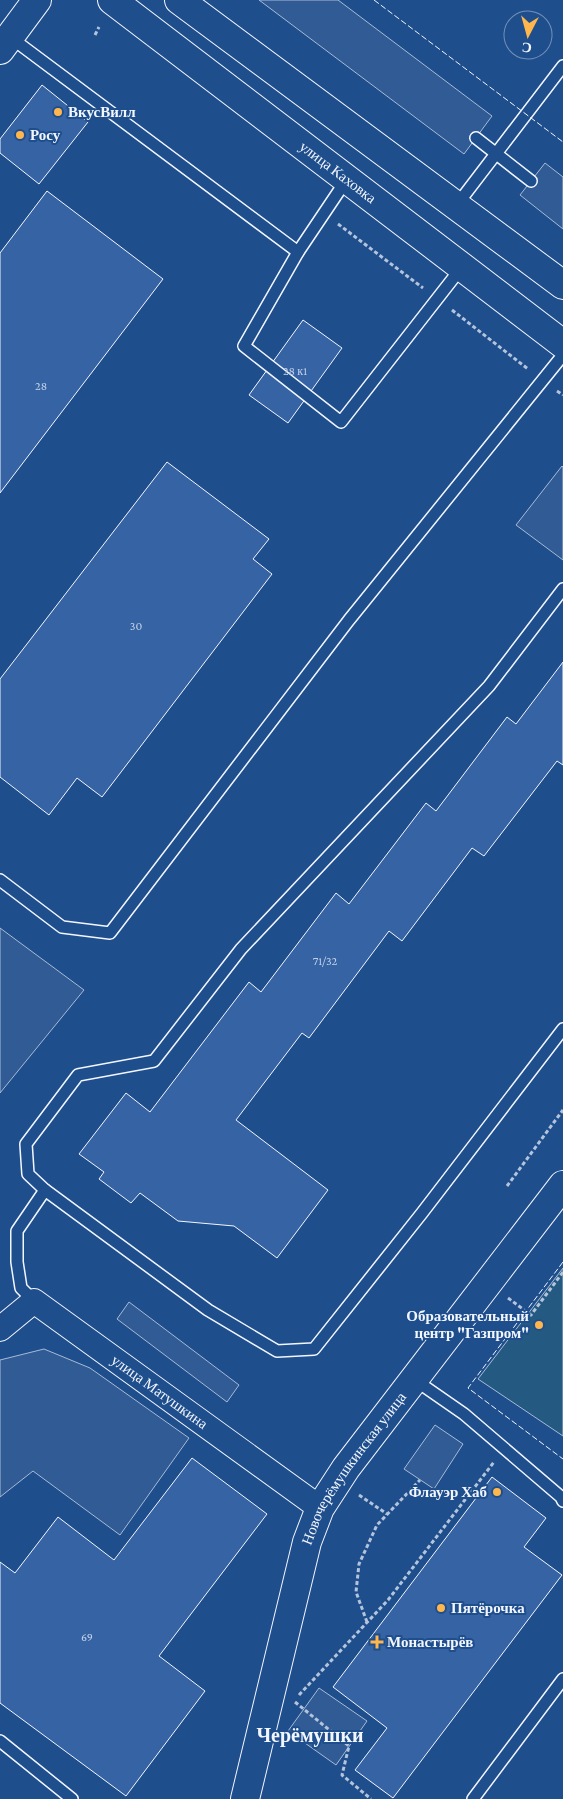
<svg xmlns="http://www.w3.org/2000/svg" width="563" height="1799" font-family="'Crimson Pro',serif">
	<rect width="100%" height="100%" fill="#1f4e8c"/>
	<!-- green -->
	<path fill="#245a82" stroke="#a8bbd7" d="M563,1268V1436L478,1379Z"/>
	<!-- parking -->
	<g fill="#305b95" stroke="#a8bbd7">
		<path d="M259,0H338L492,116L464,154Z"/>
		<path d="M545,163L563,177V229L520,195Z"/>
		<path d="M562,466L563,467V560L516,525Z"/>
		<path d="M0,928L84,990L0,1093Z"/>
		<path d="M129,1302L239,1385L227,1402L117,1319Z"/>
		<path d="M44,1349L90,1368L189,1438L120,1535L33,1471L0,1497V1360Z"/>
		<path d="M435,1425L463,1444L434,1489L404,1469Z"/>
		<path d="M319,1688L367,1721L336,1765L288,1731Z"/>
	</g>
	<!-- building -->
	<g fill="#3563a3" stroke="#f2f6ff">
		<path d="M42,85L88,122L39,184L0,153V139Z"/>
		<path d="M47,191L163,279L0,493V253Z"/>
		<path d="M303,320L342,348L288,423L249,395Z"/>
		<path d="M167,462L269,539L253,559L272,574L102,797L77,778L49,815L0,777V679Z"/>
		<path d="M563,662V765L557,761L484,856L472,848L402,941L389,931L309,1038L302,1033L236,1120L328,1190L277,1258L234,1226L178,1221L140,1193L131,1203L99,1179L104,1172L79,1154L126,1093L150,1112L249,982L261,992L336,893L349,904L426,803L436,811L507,717L516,724Z"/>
		<path d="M192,1458L267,1514L159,1656L205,1691L126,1796L0,1703V1562L15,1573L58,1517L114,1560Z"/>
		<path d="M492,1477L546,1518L524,1547L562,1575L393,1798L355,1770L387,1728L333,1687Z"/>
	</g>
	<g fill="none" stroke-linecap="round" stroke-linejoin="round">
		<defs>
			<g id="lane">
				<path d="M10,37L298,252"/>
				<path d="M476,138L531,181"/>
				<path d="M347,179L298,252L244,346L341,422L462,267"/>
				<path d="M456,206L563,66"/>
				<path d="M0,880L62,927L110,933L349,620L563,355"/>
				<path d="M45,1190L28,1174L26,1144L78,1075L154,1061L241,949L489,686L563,589"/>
				<path d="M34,1301L21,1288L17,1262V1231L45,1190L208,1310L277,1351L314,1349L422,1213L563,1029"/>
				<path d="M415,1380L464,1414L561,1497L563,1501"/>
				<path d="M0,1741L72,1799"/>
				<path d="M473,1799L563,1679"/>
			</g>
			<g id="street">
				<path id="s1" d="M0,1329L34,1301L320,1508"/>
			</g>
			<g id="secondary">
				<path id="s2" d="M112,0L563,344"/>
				<path d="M179,0L563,285"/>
				<path d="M0,50L37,0"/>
				<path id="s3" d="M245,1799L307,1542L320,1508L346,1468L563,1185"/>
			</g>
		</defs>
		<!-- lane casing -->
		<use href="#lane" stroke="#f2f6ff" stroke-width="14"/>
		<!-- street casing -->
		<use href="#street" stroke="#f2f6ff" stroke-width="26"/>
		<!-- secondary casing -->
		<use href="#secondary" stroke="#f2f6ff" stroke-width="30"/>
		<!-- path -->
		<g stroke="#b3c4dc" stroke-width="3" stroke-dasharray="4 2.5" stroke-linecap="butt">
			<path d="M95,35L99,27"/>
			<path d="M338,224L423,288"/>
			<path d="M452,310L528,369"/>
			<path d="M557,391L563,395"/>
			<path d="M507,1186L563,1110"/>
			<path d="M508,1298L531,1315L563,1272"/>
			<path d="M359,1495L387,1514"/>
			<path d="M367,1622L356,1592L359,1564L377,1525L420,1480"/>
			<path d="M299,1695L388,1600L494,1462"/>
			<path d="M295,1702L349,1746L342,1775L371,1799"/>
		</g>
		<!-- lane -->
		<use href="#lane" stroke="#1f4e8c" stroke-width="11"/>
		<!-- street -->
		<use href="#street" stroke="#1f4e8c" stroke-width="24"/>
		<!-- secondary -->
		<use href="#secondary" stroke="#1f4e8c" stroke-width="28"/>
		<!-- fence -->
		<g stroke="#f2f6ff" stroke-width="1" stroke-dasharray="6 2.5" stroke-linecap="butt">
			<path d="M374,0L563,142"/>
			<path d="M563,1262L468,1388L563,1459"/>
		</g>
	</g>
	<!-- markers -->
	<g fill="#ffb74d" stroke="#1f4e8c" stroke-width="2">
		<circle cx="58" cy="112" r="5"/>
		<circle cx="20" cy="135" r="5"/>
		<circle cx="539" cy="1325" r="5"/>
		<circle cx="497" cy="1492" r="5"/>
		<circle cx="441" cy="1608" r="5"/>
		<path d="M374.5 1634.5h5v5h5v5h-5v5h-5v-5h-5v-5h5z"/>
	</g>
	<g text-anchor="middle" stroke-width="4" stroke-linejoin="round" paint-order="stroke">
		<!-- number labels -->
		<g font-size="12" fill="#c3d1e8">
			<text x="295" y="375">28 к1</text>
			<text x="41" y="390">28</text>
			<text x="136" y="630">30</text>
			<text x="325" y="965">71/32</text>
			<text x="87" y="1641">69</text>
		</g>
		<!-- poi labels -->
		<g font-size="15" font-weight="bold" fill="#f2f6ff" stroke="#1f4e8c" text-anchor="start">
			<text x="68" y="117">ВкусВилл</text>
			<text x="30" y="140">Росу</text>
			<text x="529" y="1321" text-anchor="end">Образовательный<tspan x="529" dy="17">центр "Газпром"</tspan></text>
			<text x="487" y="1497" text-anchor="end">Флауэр Хаб</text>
			<text x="451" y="1613">Пятёрочка</text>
			<text x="387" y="1647">Монастырёв</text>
		</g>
		<!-- street labels -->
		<g font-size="15" fill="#f2f6ff" stroke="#1f4e8c">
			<text dy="5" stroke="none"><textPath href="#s2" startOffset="284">улица Каховка</textPath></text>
			<text dy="5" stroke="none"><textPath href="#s1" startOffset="199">улица Матушкина</textPath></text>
			<text dy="5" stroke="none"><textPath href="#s3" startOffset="352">Новочерёмушкинская улица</textPath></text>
		</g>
		<!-- district labels -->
		<g font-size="20" font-weight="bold" fill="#f2f6ff" stroke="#1f4e8c">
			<text x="310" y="1742">Черёмушки</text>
		</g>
	</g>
	<!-- north arrow -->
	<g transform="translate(528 35) rotate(186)"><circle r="24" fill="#1f4e8c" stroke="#7391ba"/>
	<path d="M0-4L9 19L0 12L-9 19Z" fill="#ffb74d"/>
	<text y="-8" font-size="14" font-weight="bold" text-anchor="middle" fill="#f2f6ff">С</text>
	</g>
</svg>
